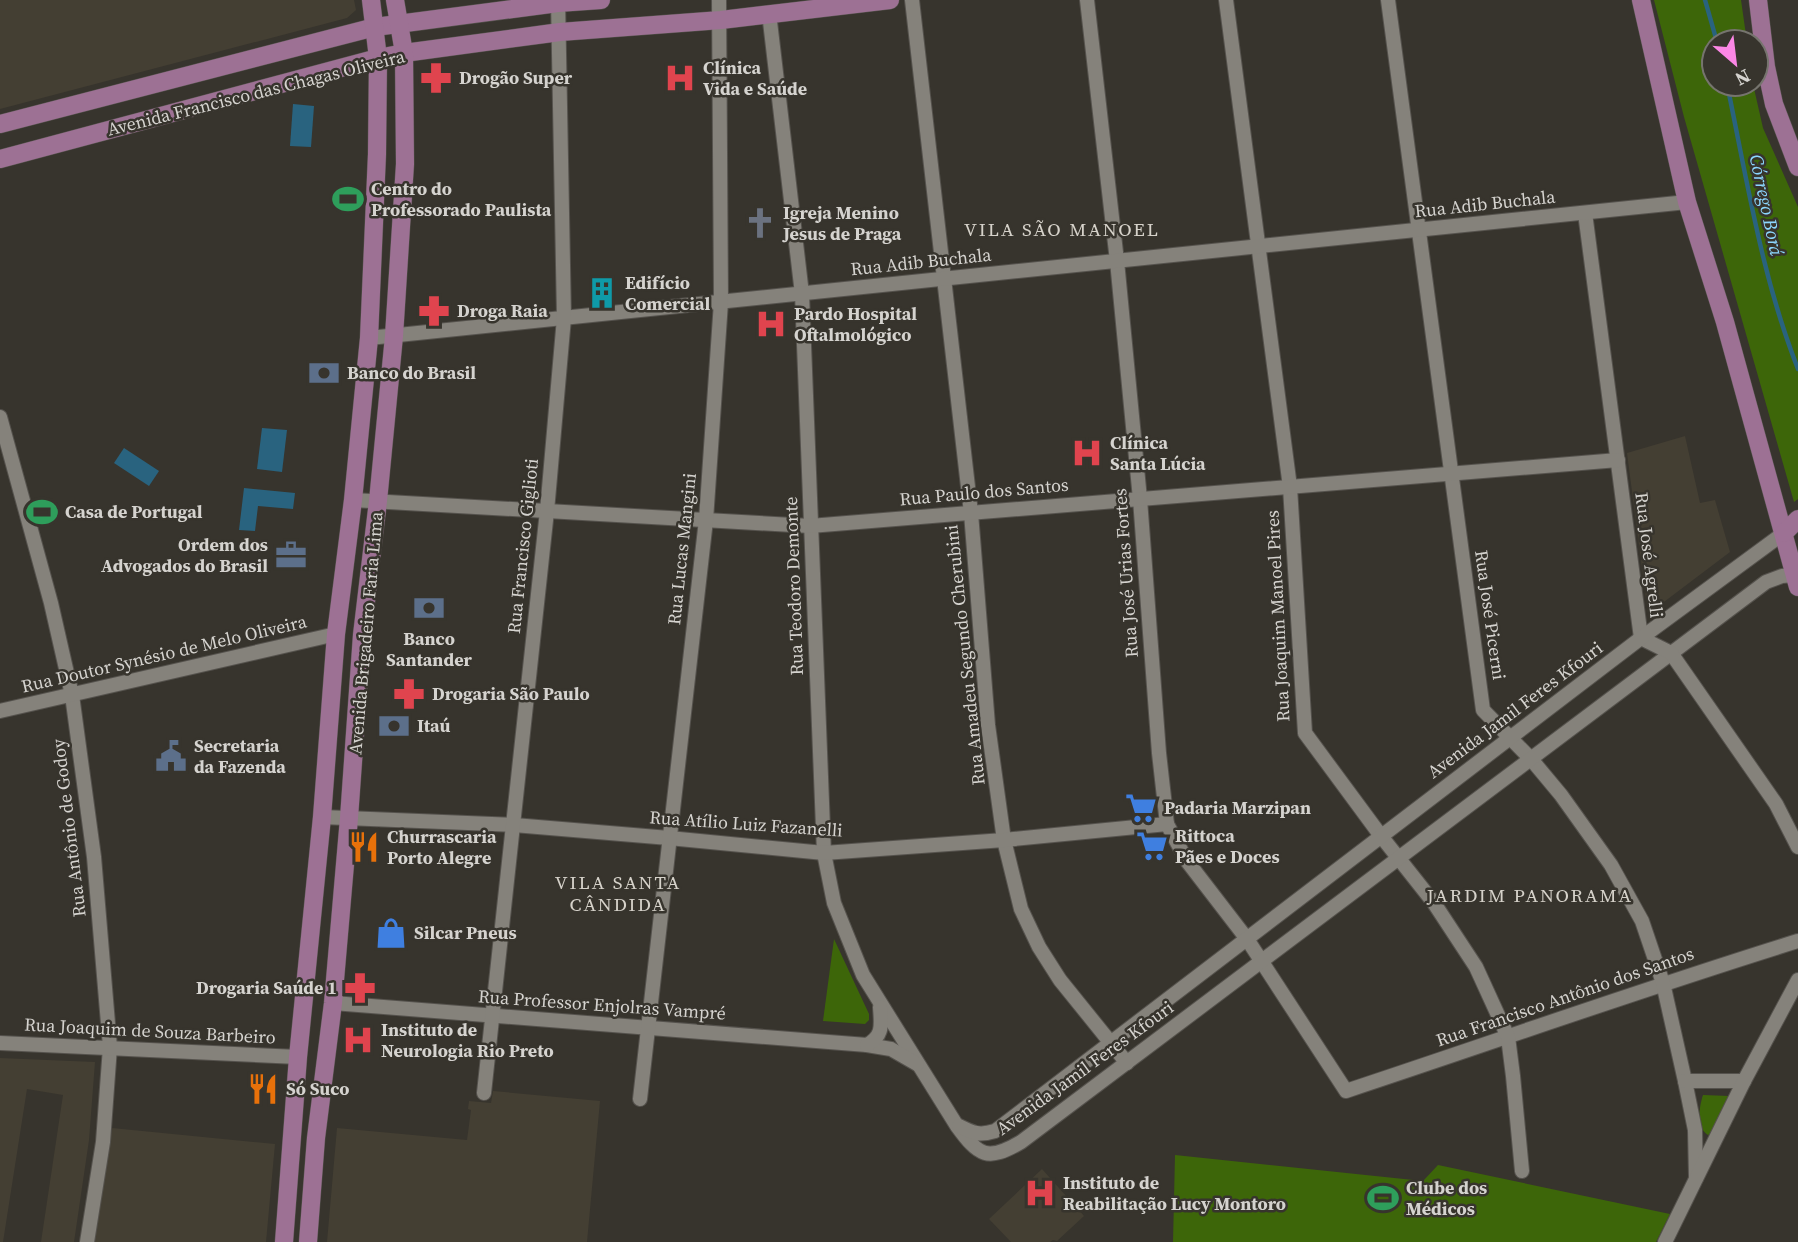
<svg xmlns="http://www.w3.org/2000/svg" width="1798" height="1242" font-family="'Source Serif 4',serif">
	<rect width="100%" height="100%" fill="#37342d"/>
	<!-- built -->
	<g fill="#443f33">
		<path d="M0,0H354L356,10L347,18L0,109Z"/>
		<path d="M1685,436L1700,503L1715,500L1730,552L1648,614L1627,453Z"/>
		<path d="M0,1058L95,1062L89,1140L74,1242H41L63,1095L27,1089L3,1242H0Z"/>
		<path d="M493,1091L600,1101L587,1242H327L337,1128L467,1140L471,1110L468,1109L469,1101L491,1103Z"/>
		<path d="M112,1128L275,1144L266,1242H93Z"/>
		<path d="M1042,1169L1084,1216L1057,1241L1053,1240L1050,1242H1011L989,1219Z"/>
	</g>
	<!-- green -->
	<g fill="#3d6609">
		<path d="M1654,0H1741L1747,42H1714V84H1753L1763,128L1798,207V499L1794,502L1684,117Z"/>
		<path d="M834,939L869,1014V1020L865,1024L823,1021Z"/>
		<path d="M1703,1095L1729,1096L1714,1132L1708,1135C1696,1128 1699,1107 1703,1095Z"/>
		<path d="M1175,1155L1423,1181L1438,1165L1670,1214L1656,1242H1173Z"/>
	</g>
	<!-- water -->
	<g fill="#29637f">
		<path d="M293,104L314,106L311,147L290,146Z"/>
		<path d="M262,428L287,430L282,472L257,469Z"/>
		<path d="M124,448L159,471L149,486L114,463Z"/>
		<path d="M244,488L295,493L293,509L258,506L255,531L239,530Z"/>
	</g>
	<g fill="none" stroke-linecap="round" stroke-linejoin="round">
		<!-- stream -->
		<g stroke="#29637f" stroke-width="4.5">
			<path d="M1705,0L1717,42"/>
			<path d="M1727,84C1747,180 1762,278 1798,369"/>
		</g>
		<defs>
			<g id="minor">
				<path d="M912,0L971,513L988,725L1004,840L1021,909L1039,947L1060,980L1127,1063"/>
				<path d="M1087,0L1117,261L1140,499L1159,753L1167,824L1187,861L1247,939L1346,1091C1497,1041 1646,988 1798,941"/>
				<path d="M1226,0L1290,487L1305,733L1381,836L1434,903L1476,967L1508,1037L1513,1076L1522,1171"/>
				<path d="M1388,0L1483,710L1531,759L1561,795L1611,865L1642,921L1663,983L1685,1081L1695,1130L1696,1178"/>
				<path d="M769,13L802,294L824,853L834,903L863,975L957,1126C979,1156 987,1162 1021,1142L1766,582L1782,576L1794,575"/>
				<path d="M1585,213L1641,638L1671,653L1776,804L1798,847"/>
				<path d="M369,338L1687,202"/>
				<path d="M0,417L51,603L72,695L94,857L110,1047L103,1142L87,1242"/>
				<path d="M353,500L810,526L1618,460"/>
				<path d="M0,711L336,634"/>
				<path d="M322,817L514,825L669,838L824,853L1004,840L1167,824"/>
				<path d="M333,1003L867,1045L891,1049L917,1064"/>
				<path d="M0,1043L298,1057"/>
				<path d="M867,1045C884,1035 881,1025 880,1007"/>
				<path d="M1685,1081H1744"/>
				<path d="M484,1093L547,511L564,318L558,0"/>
				<path d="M640,1099L706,520L721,302L719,0"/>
				<path d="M959,1126C973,1133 979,1136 995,1131L1641,638L1784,533"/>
				<path d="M1665,1242L1744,1081L1798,980"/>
			</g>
			<g id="major">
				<path d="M1641,0L1687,202L1725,322L1798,587"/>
				<path d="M1758,0L1766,67L1774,104L1798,167"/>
				<path d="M0,124L375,27L558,3L601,0"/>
				<path d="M0,159L378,58L404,53L560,32L721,20L890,0"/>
				<path d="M1784,533L1798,519"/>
				<path d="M284,1242L298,1057L322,817L336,634L353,500L369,338L377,154L378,58L371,0"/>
				<path d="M308,1242L316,1138L333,1003L349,818L362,635L378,501L394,336L405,164L404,53L395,0"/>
			</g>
		</defs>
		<!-- minor casing -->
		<use href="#minor" stroke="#55524d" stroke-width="16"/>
		<!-- major casing -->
		<use href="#major" stroke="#55524d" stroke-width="19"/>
		<!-- minor -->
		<use href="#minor" stroke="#85827b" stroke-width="14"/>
		<!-- major -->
		<use href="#major" stroke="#9d7194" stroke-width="18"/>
	</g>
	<!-- icons -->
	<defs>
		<symbol id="pharmacy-bare" viewBox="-9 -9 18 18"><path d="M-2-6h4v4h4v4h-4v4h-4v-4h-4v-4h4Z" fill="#e0444e" stroke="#37342d" stroke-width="2.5" paint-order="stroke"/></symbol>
		<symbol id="hospital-bare" viewBox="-9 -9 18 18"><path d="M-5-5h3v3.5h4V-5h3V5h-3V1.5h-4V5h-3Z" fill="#e0444e" stroke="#37342d" stroke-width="2.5" paint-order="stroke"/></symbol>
		<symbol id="stadium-bare" viewBox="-9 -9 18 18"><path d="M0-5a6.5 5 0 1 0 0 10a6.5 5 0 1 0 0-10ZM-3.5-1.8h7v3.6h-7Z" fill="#2e9e5b" stroke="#37342d" stroke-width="2.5" paint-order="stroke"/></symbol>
		<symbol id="church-bare" viewBox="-9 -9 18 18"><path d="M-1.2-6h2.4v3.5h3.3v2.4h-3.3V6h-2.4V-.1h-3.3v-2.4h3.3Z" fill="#6b7280" stroke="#37342d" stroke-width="2.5" paint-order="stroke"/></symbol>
		<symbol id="building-bare" viewBox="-9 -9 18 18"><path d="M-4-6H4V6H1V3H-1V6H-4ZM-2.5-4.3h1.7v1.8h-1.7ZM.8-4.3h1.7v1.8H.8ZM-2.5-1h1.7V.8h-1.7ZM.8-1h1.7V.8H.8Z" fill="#0f9aa8" stroke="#37342d" stroke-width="2.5" paint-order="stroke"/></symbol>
		<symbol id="bank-bare" viewBox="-9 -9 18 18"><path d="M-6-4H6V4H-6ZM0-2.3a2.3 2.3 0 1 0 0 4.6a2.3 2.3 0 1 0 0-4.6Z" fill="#5c6f8a" stroke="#37342d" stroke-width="2.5" paint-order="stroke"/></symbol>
		<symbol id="office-bare" viewBox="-9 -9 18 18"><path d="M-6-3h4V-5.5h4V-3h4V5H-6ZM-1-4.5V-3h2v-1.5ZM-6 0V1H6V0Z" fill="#5c6f8a" stroke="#37342d" stroke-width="2.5" paint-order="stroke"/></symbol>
		<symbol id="civic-bare" viewBox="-9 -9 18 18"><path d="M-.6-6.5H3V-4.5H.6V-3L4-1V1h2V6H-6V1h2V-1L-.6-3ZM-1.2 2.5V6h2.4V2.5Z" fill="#5c6f8a" stroke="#37342d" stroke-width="2.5" paint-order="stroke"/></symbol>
		<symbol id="supermarket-bare" viewBox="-9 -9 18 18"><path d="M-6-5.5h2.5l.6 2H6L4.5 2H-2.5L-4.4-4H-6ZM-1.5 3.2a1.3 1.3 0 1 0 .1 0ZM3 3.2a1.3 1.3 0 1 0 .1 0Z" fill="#3f7fe0" stroke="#37342d" stroke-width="2.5" paint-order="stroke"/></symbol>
		<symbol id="restaurant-bare" viewBox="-9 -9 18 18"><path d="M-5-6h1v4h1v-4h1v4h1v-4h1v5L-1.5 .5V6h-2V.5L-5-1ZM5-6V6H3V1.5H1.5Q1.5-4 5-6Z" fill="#e8710a" stroke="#37342d" stroke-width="2.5" paint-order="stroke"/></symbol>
		<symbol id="shop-bare" viewBox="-9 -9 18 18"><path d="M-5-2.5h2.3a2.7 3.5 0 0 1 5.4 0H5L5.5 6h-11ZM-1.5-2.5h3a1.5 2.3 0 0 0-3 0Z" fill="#3f7fe0" stroke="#37342d" stroke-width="2.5" paint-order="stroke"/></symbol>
	</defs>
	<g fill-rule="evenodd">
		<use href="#pharmacy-bare" x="414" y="56" width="44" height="44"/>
		<use href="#hospital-bare" x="658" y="56" width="44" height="44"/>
		<use href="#stadium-bare" x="326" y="177" width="44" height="44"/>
		<use href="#church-bare" x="738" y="201" width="44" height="44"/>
		<use href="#building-bare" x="580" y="271" width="44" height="44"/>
		<use href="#pharmacy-bare" x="412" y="289" width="44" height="44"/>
		<use href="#hospital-bare" x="749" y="302" width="44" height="44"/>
		<use href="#bank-bare" x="302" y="351" width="44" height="44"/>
		<use href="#hospital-bare" x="1065" y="431" width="44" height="44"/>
		<use href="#stadium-bare" x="20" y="490" width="44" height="44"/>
		<use href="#office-bare" x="269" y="533" width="44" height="44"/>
		<use href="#bank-bare" x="407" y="586" width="44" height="44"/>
		<use href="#pharmacy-bare" x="387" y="672" width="44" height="44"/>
		<use href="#bank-bare" x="372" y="704" width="44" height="44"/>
		<use href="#civic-bare" x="149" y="734" width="44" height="44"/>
		<use href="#supermarket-bare" x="1119" y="786" width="44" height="44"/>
		<use href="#supermarket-bare" x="1130" y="824" width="44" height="44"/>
		<use href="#restaurant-bare" x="342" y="825" width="44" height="44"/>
		<use href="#shop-bare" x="369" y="911" width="44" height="44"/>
		<use href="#pharmacy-bare" x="338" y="966" width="44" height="44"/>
		<use href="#hospital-bare" x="336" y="1018" width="44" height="44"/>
		<use href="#restaurant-bare" x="241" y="1067" width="44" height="44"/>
		<use href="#hospital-bare" x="1018" y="1171" width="44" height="44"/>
		<use href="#stadium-bare" x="1361" y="1176" width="44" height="44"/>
	</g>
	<g text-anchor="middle" stroke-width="5" stroke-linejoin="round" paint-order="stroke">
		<!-- poi labels -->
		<g font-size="18" font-weight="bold" fill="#d5d3cf" stroke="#37342d" text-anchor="start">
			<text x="703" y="74">Clínica<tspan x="703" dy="21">Vida e Saúde</tspan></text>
			<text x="459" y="84">Drogão Super</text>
			<text x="371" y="195">Centro do<tspan x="371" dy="21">Professorado Paulista</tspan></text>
			<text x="783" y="219">Igreja Menino<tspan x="783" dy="21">Jesus de Praga</tspan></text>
			<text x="625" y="289">Edifício<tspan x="625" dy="21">Comercial</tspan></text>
			<text x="457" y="317">Droga Raia</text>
			<text x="794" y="320">Pardo Hospital<tspan x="794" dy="21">Oftalmológico</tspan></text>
			<text x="347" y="379">Banco do Brasil</text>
			<text x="1110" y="449">Clínica<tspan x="1110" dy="21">Santa Lúcia</tspan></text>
			<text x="65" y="518">Casa de Portugal</text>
			<text x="268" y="551" text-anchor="end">Ordem dos<tspan x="268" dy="21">Advogados do Brasil</tspan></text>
			<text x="429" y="645" text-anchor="middle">Banco<tspan x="429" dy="21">Santander</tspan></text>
			<text x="432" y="700">Drogaria São Paulo</text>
			<text x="417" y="732">Itaú</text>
			<text x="194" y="752">Secretaria<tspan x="194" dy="21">da Fazenda</tspan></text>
			<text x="1164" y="814">Padaria Marzipan</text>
			<text x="1175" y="842">Rittoca<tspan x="1175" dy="21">Pães e Doces</tspan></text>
			<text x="387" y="843">Churrascaria<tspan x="387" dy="21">Porto Alegre</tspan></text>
			<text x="414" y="939">Silcar Pneus</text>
			<text x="337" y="994" text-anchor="end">Drogaria Saúde 1</text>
			<text x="381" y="1036">Instituto de<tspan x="381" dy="21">Neurologia Rio Preto</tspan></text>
			<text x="286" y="1095">Só Suco</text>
			<text x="1063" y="1189">Instituto de<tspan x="1063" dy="21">Reabilitação Lucy Montoro</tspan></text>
			<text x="1406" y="1194">Clube dos<tspan x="1406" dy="21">Médicos</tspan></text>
		</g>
		<!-- street labels -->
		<g font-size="18" fill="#d5d3cf" stroke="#37342d">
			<text transform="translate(256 93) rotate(-14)" y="6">Avenida Francisco das Chagas Oliveira</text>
			<text transform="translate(1485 204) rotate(-6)" y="6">Rua Adib Buchala</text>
			<text transform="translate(921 262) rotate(-6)" y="6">Rua Adib Buchala</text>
			<text transform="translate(984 492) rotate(-5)" y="6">Rua Paulo dos Santos</text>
			<text transform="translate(523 546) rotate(-84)" y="6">Rua Francisco Giglioti</text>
			<text transform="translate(682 549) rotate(-84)" y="6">Rua Lucas Mangini</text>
			<text transform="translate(1649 555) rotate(83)" y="6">Rua José Agrelli</text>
			<text transform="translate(1126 573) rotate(-94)" y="6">Rua José Urias Fortes</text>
			<text transform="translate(794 586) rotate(-92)" y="6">Rua Teodoro Demonte</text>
			<text transform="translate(1490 615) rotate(82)" y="6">Rua José Picerni</text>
			<text transform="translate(1278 616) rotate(-93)" y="6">Rua Joaquim Manoel Pires</text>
			<text transform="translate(366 633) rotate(-85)" y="6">Avenida Brigadeiro Faria Lima</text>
			<text transform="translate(164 654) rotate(-13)" y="6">Rua Doutor Synésio de Melo Oliveira</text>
			<text transform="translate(965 655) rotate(-96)" y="6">Rua Amadeu Segundo Cherubini</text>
			<text transform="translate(1515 710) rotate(-37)" y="6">Avenida Jamil Feres Kfouri</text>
			<text transform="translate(746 824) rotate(4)" y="6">Rua Atílio Luiz Fazanelli</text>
			<text transform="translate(69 828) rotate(-97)" y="6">Rua Antônio de Godoy</text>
			<text transform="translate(1565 997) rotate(-19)" y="6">Rua Francisco Antônio dos Santos</text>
			<text transform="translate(602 1005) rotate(4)" y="6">Rua Professor Enjolras Vampré</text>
			<text transform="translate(150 1031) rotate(3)" y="6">Rua Joaquim de Souza Barbeiro</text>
			<text transform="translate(1085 1068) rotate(-36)" y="6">Avenida Jamil Feres Kfouri</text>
		</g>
		<!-- water labels -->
		<g font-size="19" font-style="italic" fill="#8cd7ff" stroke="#37342d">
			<text transform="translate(1767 205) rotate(78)" y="7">Córrego Borá</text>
		</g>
		<!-- neighbourhood labels -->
		<g font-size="19" letter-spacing="2" fill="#d6d2ca" stroke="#37342d">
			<text x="1062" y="236">VILA SÃO MANOEL</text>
			<text x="618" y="889">VILA SANTA<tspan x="618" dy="22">CÂNDIDA</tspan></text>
			<text x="1530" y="902">JARDIM PANORAMA</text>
		</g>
	</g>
	<!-- north arrow -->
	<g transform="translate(1735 63) rotate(152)"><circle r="33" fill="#37342d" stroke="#76746e" stroke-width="2"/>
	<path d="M0-5L12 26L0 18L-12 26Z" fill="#fb87e5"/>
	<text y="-10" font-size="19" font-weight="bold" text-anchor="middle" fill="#d5d3cf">N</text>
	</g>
</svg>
